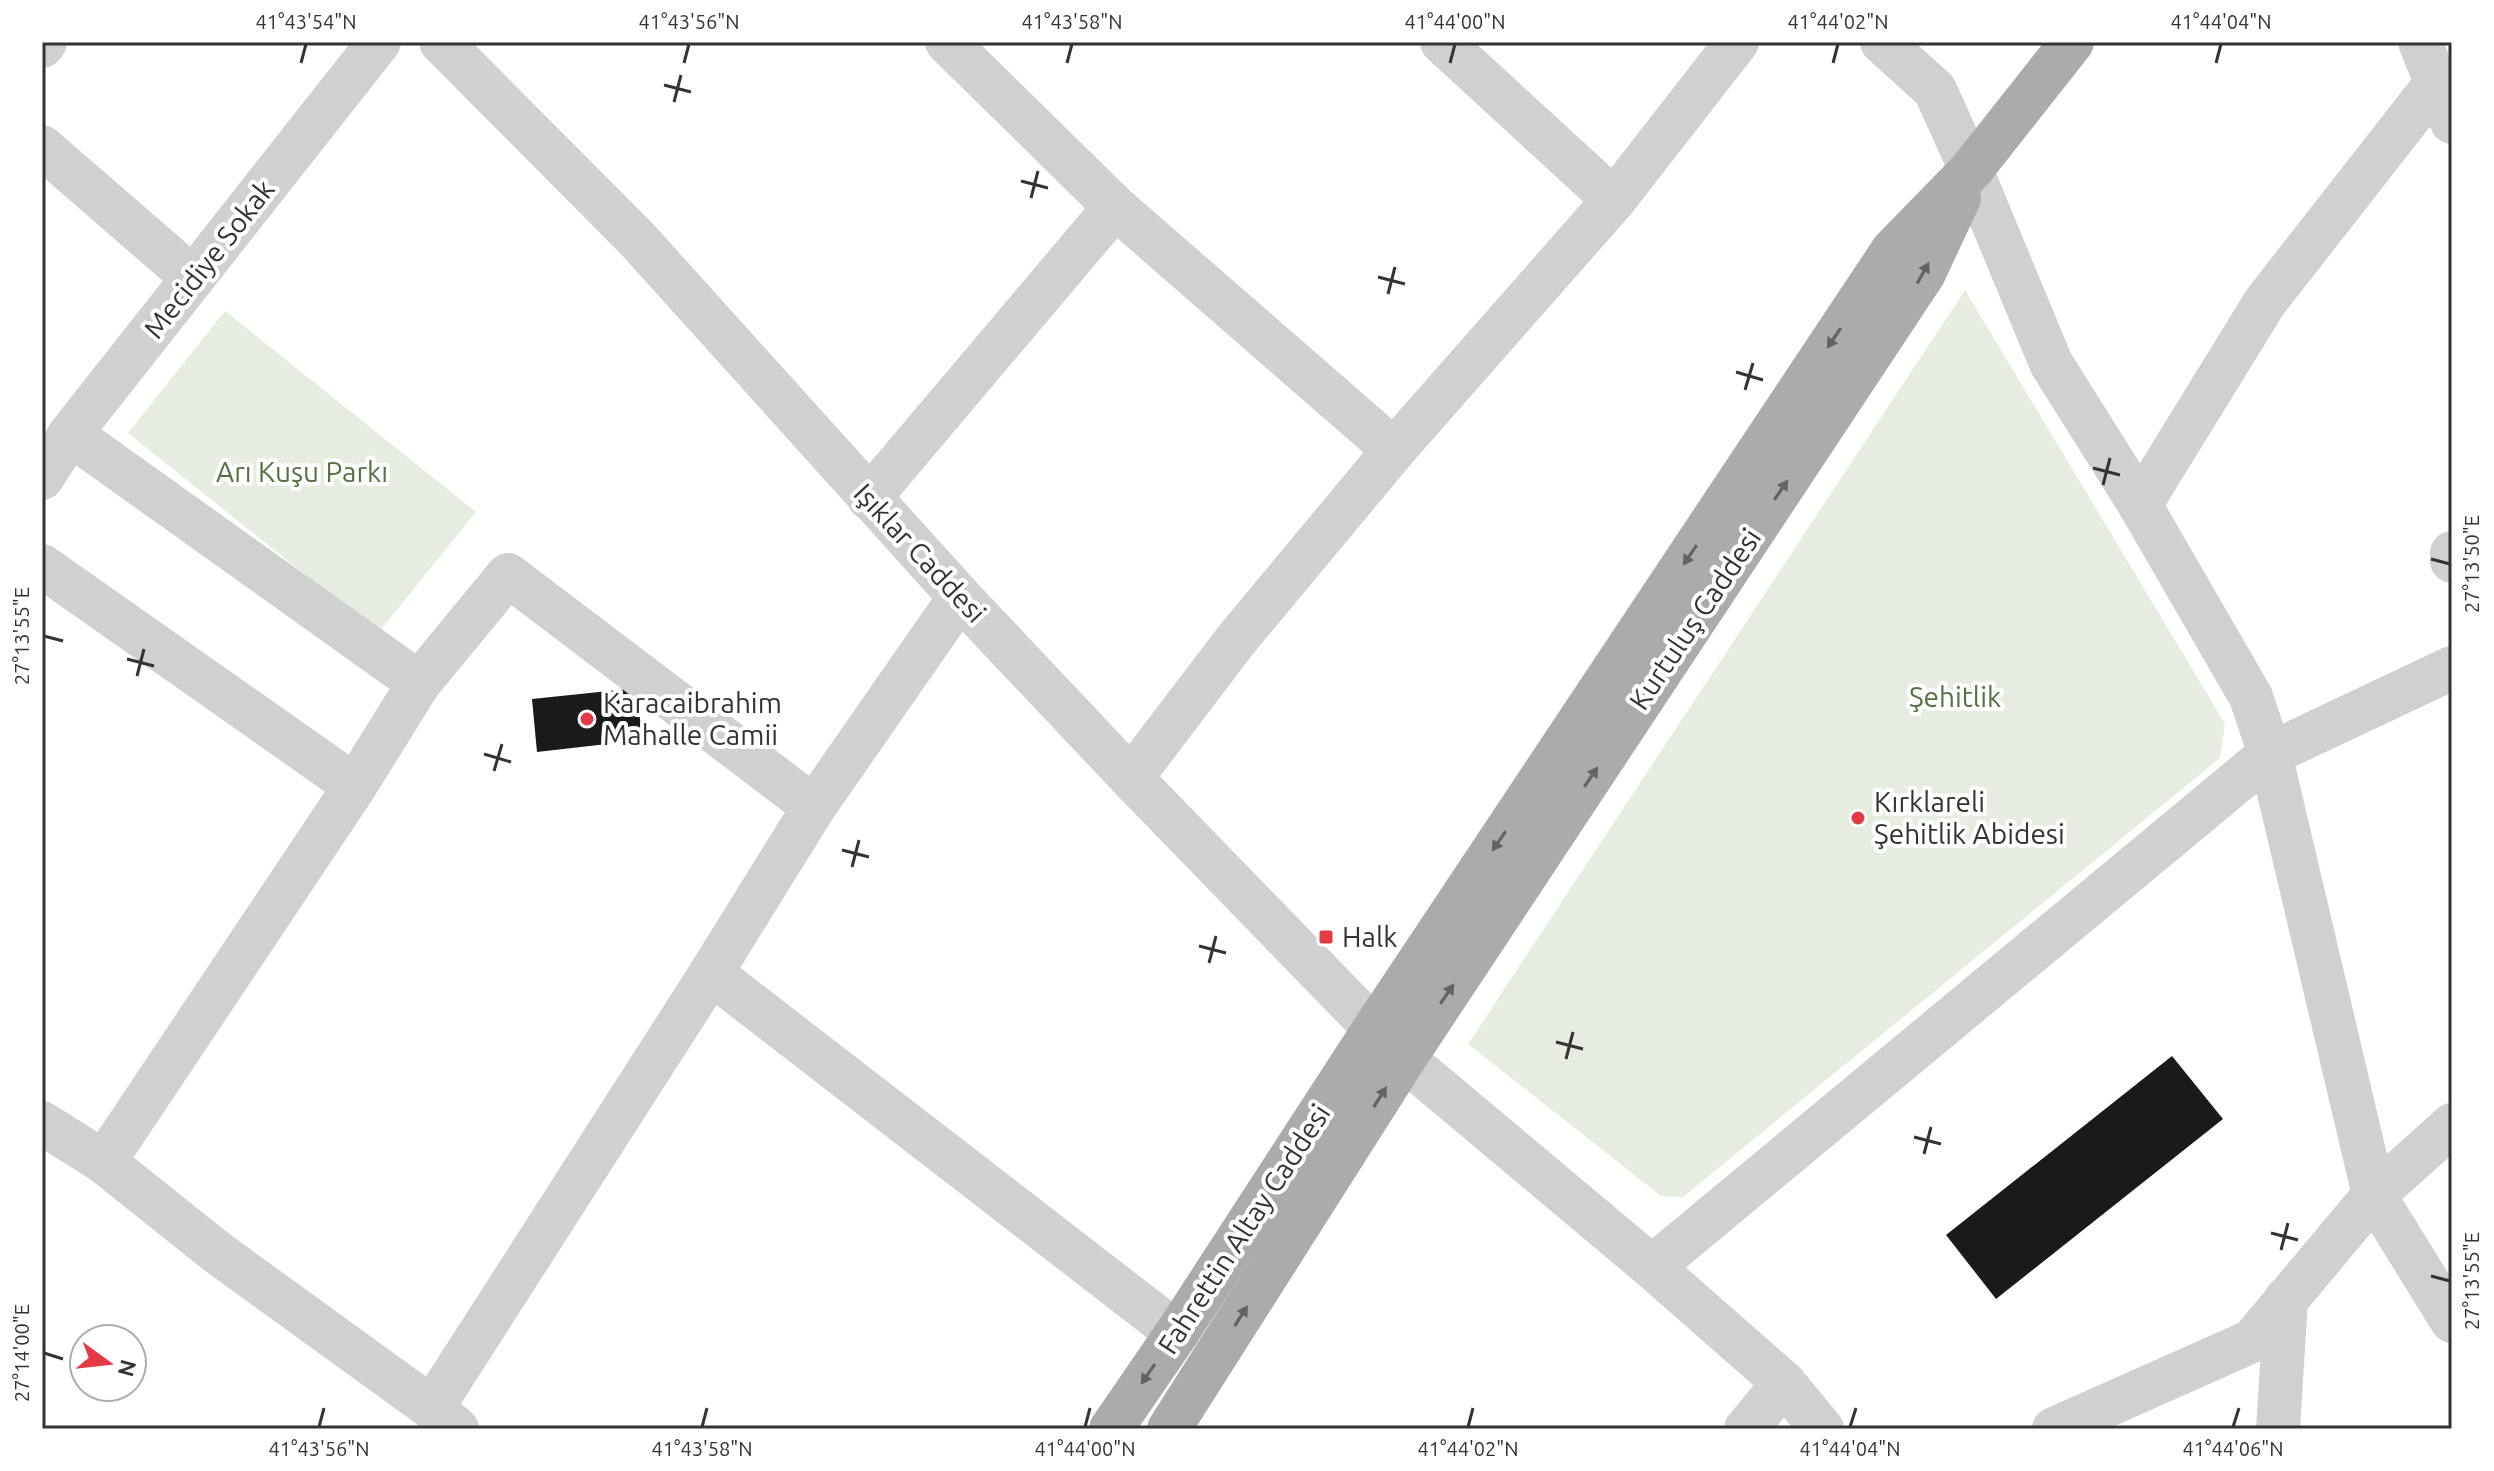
<svg xmlns="http://www.w3.org/2000/svg" width="2494" height="1471" font-family="Ubuntu,sans-serif">
	<rect width="100%" height="100%" fill="#fff"/>
	<!-- green -->
	<g fill="#e6ecdf">
		<path d="M1965,290L2225,724L2220,758L1683,1197L1661,1196L1468,1044Z"/>
		<path d="M225,311L476,512L378,633L128,433Z"/>
	</g>
	<!-- building -->
	<g fill="#1a1a1a">
		<path d="M637,688L642,740L537,752L532,699Z"/>
		<path d="M2172,1056L2223,1119L1996,1299L1946,1235Z"/>
	</g>
	<g fill="none" stroke-linecap="round" stroke-linejoin="round">
		<!-- minor -->
		<g stroke="#d0d0d0" stroke-width="44">
			<path d="M441,42L637,239L960,597L1131,778L1404,1059L1652,1267L1784,1383L1822,1429"/>
			<path d="M947,42L1115,207L1394,450L1614,200L1737,42"/>
			<path d="M1442,42L1614,200"/>
			<path d="M1882,42L1935,90L1971,170L2051,363L2140,505L2251,697L2270,754L2374,1195L2452,1125"/>
			<path d="M2420,42L2452,122"/>
			<path d="M42,46L45,42"/>
			<path d="M42,147L193,278"/>
			<path d="M70,434L419,683"/>
			<path d="M42,478L70,434L379,42"/>
			<path d="M869,498L1115,207"/>
			<path d="M2140,505L2265,302L2437,82"/>
			<path d="M2452,553V561"/>
			<path d="M42,566L355,786"/>
			<path d="M1131,778L1236,640L1394,450"/>
			<path d="M711,973L1177,1333"/>
			<path d="M42,1123L104,1162L218,1253L432,1408L457,1429"/>
			<path d="M104,1162L355,786L419,683L508,575L814,807"/>
			<path d="M1652,1267L2270,754L2452,668"/>
			<path d="M432,1408L711,973L814,807L960,597"/>
			<path d="M1746,1429L1784,1383"/>
			<path d="M2054,1429L2252,1341L2374,1195L2452,1321"/>
			<path d="M2278,1429L2286,1299"/>
		</g>
		<!-- major -->
		<g stroke="#ababab" stroke-width="44">
			<path d="M1111,1429L1177,1333L1375,1028L1893,250L1971,170L2072,42"/>
			<path d="M1169,1429L1404,1059L1924,273L1959,198"/>
		</g>
	</g>
	<!-- one-way arrows -->
	<defs><path id="oneway-solid" d="M-6-.8H1V-3.2L6.5 0L1 3.2V.8H-6Z" transform="scale(2)"/></defs>
	<g fill="#636363">
		<use href="#oneway-solid" transform="translate(1923 273) rotate(-61)"/>
		<use href="#oneway-solid" transform="translate(1834 338) rotate(124)"/>
		<use href="#oneway-solid" transform="translate(1781 490) rotate(-56)"/>
		<use href="#oneway-solid" transform="translate(1690 555) rotate(124)"/>
		<use href="#oneway-solid" transform="translate(1591 777) rotate(-56)"/>
		<use href="#oneway-solid" transform="translate(1499 841) rotate(124)"/>
		<use href="#oneway-solid" transform="translate(1447 994) rotate(-56)"/>
		<use href="#oneway-solid" transform="translate(1380 1097) rotate(-58)"/>
		<use href="#oneway-solid" transform="translate(1241 1316) rotate(-58)"/>
		<use href="#oneway-solid" transform="translate(1148 1374) rotate(125)"/>
	</g>
	<!-- ticks -->
	<path fill="none" stroke="#333" stroke-width="3" d="M301,63L306,44M684,63L689,44M1067,63L1072,44M1450,63L1455,44M1833,63L1838,44M2216,63L2221,44M664,85L691,92M674,102L681,75M1021,181L1048,188M1031,198L1038,171M1378,277L1405,284M1388,294L1395,267M1736,372L1763,380M1745,390L1753,363M2093,468L2120,475M2103,485L2110,458M2431,559L2450,564M44,636L63,641M127,659L154,666M137,676L144,649M484,754L511,762M494,771L502,744M842,850L869,857M852,867L859,840M1199,946L1226,953M1209,963L1216,936M1556,1042L1583,1049M1566,1059L1573,1032M1914,1137L1941,1144M1924,1154L1931,1127M2271,1233L2298,1240M2281,1250L2288,1223M2431,1276L2450,1281M44,1353L63,1359M319,1427L324,1408M702,1427L707,1408M1085,1427L1090,1408M1468,1427L1473,1408M1850,1427L1856,1408M2233,1427L2239,1408"/>
	<!-- markers -->
	<g fill="#e63946" stroke="#fff" stroke-width="3">
		<circle cx="587" cy="719" r="8"/>
		<circle cx="1858" cy="818" r="8"/>
		<rect x="1318" y="929" width="16" height="16" rx="4"/>
	</g>
	<g text-anchor="middle" stroke-width="8" stroke-linejoin="round" paint-order="stroke">
		<!-- street labels -->
		<g font-size="28" fill="#333" stroke="#fff">
			<text transform="translate(209 259) rotate(-52)" y="10">Mecidiye Sokak</text>
			<text transform="translate(920 553) rotate(47)" y="10">Işıklar Caddesi</text>
			<text transform="translate(1695 619) rotate(-56)" y="10">Kurtuluş Caddesi</text>
			<text transform="translate(1244 1229) rotate(-57)" y="10">Fahrettin Altay Caddesi</text>
		</g>
		<!-- park labels -->
		<g font-size="28" fill="#56703f" stroke="#fff">
			<text x="302" y="482">Arı Kuşu Parkı</text>
			<text x="1955" y="707">Şehitlik</text>
		</g>
		<!-- poi labels -->
		<g font-size="28" fill="#333" stroke="#fff" text-anchor="start">
			<text x="603" y="713">Karacaibrahim<tspan x="603" dy="32">Mahalle Camii</tspan></text>
			<text x="1874" y="812">Kırklareli<tspan x="1874" dy="32">Şehitlik Abidesi</tspan></text>
			<text x="1342" y="947">Halk</text>
		</g>
	</g>
	<!-- border -->
	<rect width="2494" height="1471" fill="none" stroke="#ffffff" stroke-width="88"/>
	<!-- north arrow -->
	<g transform="translate(108 1363) rotate(105)"><circle r="38" fill="#ffffff" stroke="#adadad" stroke-width="2"/>
	<path d="M0-6L14 30L0 20L-14 30Z" fill="#e63946"/>
	<text y="-12" font-size="22" font-weight="bold" text-anchor="middle" fill="#333333">N</text>
	</g>
	<rect x="44" y="44" width="2406" height="1383" fill="none" stroke="#333" stroke-width="3"/>
	<g font-size="20" text-anchor="middle" fill="#333">
		<text x="306" y="29">41°43'54"N</text>
		<text x="689" y="29">41°43'56"N</text>
		<text x="1072" y="29">41°43'58"N</text>
		<text x="1455" y="29">41°44'00"N</text>
		<text x="1838" y="29">41°44'02"N</text>
		<text x="2221" y="29">41°44'04"N</text>
		<text transform="translate(2472 564) rotate(-90)" y="7">27°13'50"E</text>
		<text transform="translate(22 636) rotate(-90)" y="7">27°13'55"E</text>
		<text transform="translate(2472 1281) rotate(-90)" y="7">27°13'55"E</text>
		<text transform="translate(22 1353) rotate(-90)" y="7">27°14'00"E</text>
		<text x="319" y="1456">41°43'56"N</text>
		<text x="702" y="1456">41°43'58"N</text>
		<text x="1085" y="1456">41°44'00"N</text>
		<text x="1468" y="1456">41°44'02"N</text>
		<text x="1850" y="1456">41°44'04"N</text>
		<text x="2233" y="1456">41°44'06"N</text>
	</g>
</svg>
